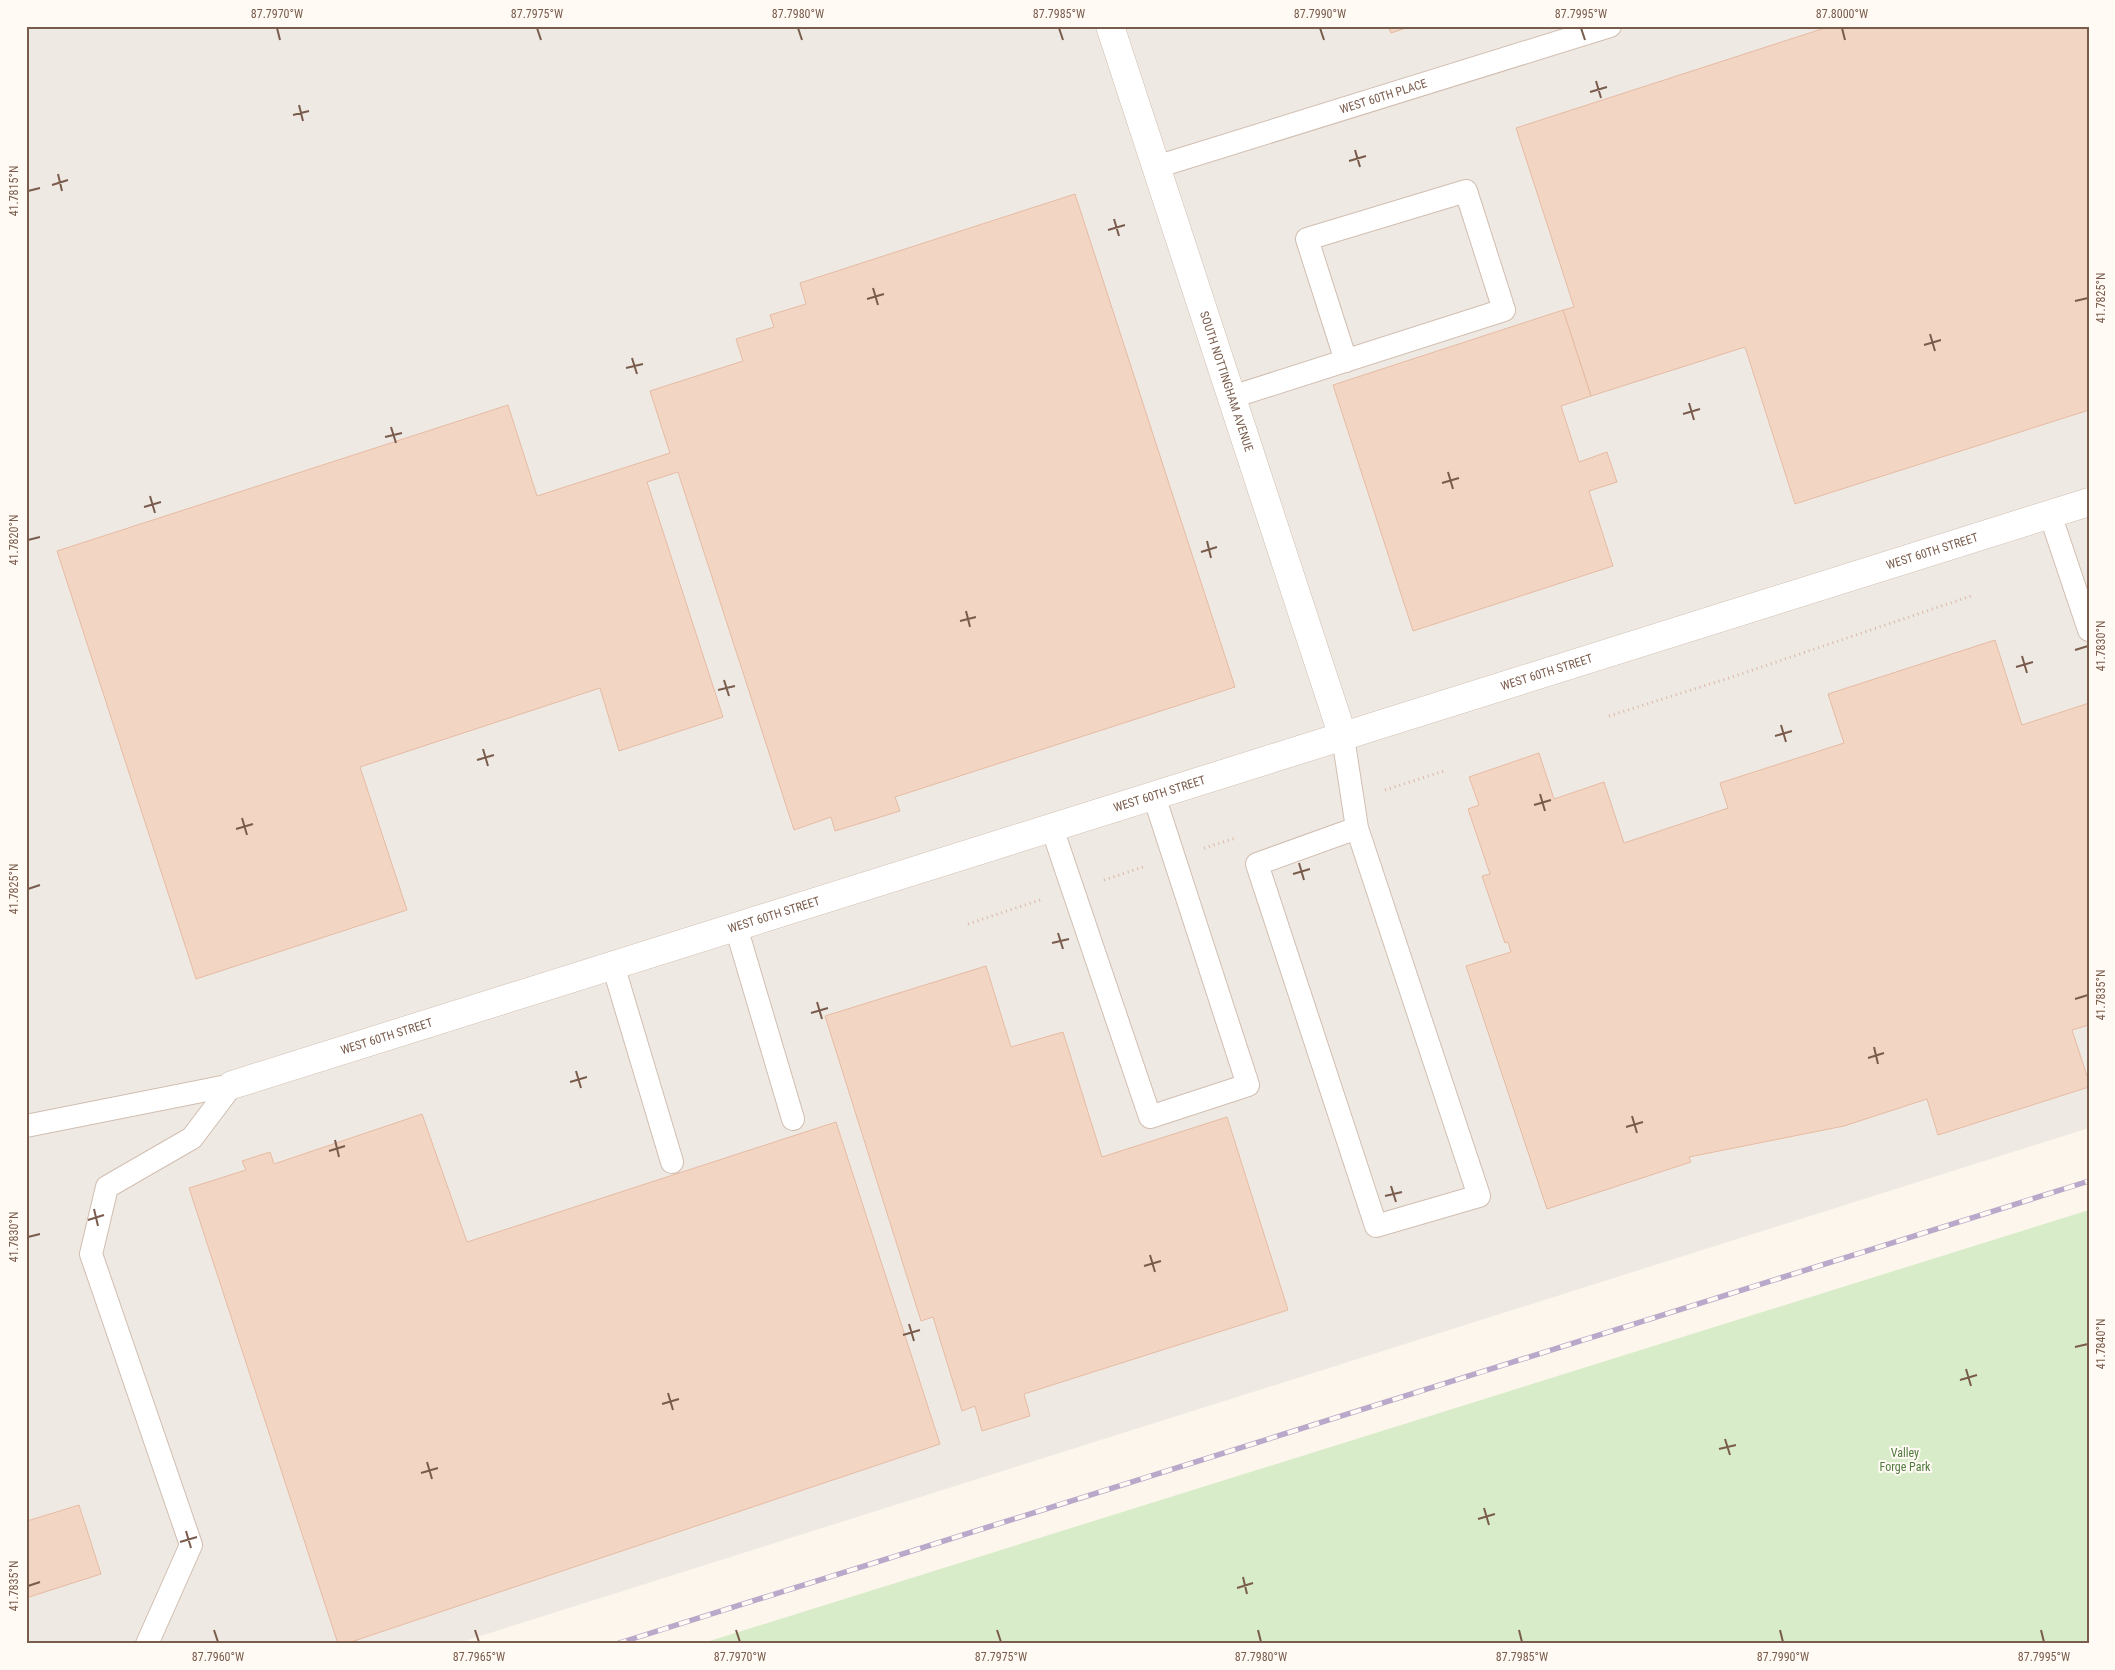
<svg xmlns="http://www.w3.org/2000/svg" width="2115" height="1670" font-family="'Roboto Condensed',sans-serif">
	<rect width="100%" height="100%" fill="#fdf6ec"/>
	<!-- industrial -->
	<path fill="#efe9e4" d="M26,26H2089V1128L455,1644H26Z"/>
	<!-- green -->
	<path fill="#d8ecc9" d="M2089,1210V1644H700Z"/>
	<!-- building -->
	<g fill="#f3d5c3" stroke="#e6bba3">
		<path d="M1388,26H1412L1391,33Z"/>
		<path d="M1831,26H2087L2089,33V410L1795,504L1745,347L1591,396L1563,310L1574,307L1516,128Z"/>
		<path d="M1075,194L1235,687L895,797L900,811L835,831L831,817L794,830L678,472L647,482L723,717L619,751L600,688L360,767L407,910L196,979L57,551L508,405L537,496L670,453L650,391L743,361L736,339L774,327L770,315L806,304L800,283Z"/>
		<path d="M1563,310L1591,396L1561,406L1579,462L1607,452L1617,482L1589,491L1613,566L1413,631L1333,385Z"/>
		<path d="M1995,640L2022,725L2089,703V1025L2072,1030L2089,1082V1087L1938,1135L1927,1099L1844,1126L1689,1157L1691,1162L1547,1209L1466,966L1511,952L1508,942L1505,943L1482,876L1490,874L1468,809L1479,805L1469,777L1539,753L1554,799L1604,782L1624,843L1728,808L1720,783L1844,743L1828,694Z"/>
		<path d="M986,966L1011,1047L1063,1032L1102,1157L1227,1117L1288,1310L1024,1394L1030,1416L982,1431L975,1406L962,1411L933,1317L921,1321L825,1016Z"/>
		<path d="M422,1114L467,1242L836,1122L940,1444L345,1644H338L189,1188L246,1170L242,1161L270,1152L274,1164Z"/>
		<path d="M79,1505L101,1574L26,1598V1519L27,1521Z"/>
	</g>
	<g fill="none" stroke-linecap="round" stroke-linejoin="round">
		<defs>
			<g id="service">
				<path id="s1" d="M1156,167L1610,26"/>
				<path d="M1232,397L1504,310L1466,191L1307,239L1346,361"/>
				<path d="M2050,514L2089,630"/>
				<path d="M1343,737L1357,828L1479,1196L1376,1226L1257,864L1357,828"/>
				<path d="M1052,828L1150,1117L1248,1085L1154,796"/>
				<path d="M736,927L793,1119"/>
				<path d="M613,965L672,1162"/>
				<path d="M26,1126L232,1085"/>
				<path d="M147,1644L191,1545L91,1254L107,1187L192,1138L232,1085"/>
			</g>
			<g id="minor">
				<path id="s2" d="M1110,26L1343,737"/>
				<path id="s3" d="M232,1085L2089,502"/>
			</g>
		</defs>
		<!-- service casing -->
		<use href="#service" stroke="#d1beb0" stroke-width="24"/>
		<!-- minor casing -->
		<use href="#minor" stroke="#d1beb0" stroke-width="29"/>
		<!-- path -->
		<g stroke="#d9b8a5" stroke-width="3" stroke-dasharray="1 4" stroke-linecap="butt">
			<path d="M1609,716L1729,678L1974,595"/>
			<path d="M1385,790L1444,771"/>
			<path d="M1204,848L1236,838"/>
			<path d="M1104,880L1143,867"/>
			<path d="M968,924L1043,899"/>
		</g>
		<!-- service -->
		<use href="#service" stroke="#fff" stroke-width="22"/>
		<!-- minor -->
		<use href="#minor" stroke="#fff" stroke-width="28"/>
		<defs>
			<path id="rail" d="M616,1644L2089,1181"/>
		</defs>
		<!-- rail casing -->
		<use href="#rail" stroke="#b9a8c9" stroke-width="5.5"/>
		<!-- rail -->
		<use href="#rail" stroke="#fffaf3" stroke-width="4" stroke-dasharray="11" stroke-linecap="butt"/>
	</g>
	<!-- ticks -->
	<path fill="none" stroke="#7a5c4d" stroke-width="2" d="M277,28L280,40M537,28L541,40M798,28L802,40M1059,28L1063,40M1320,28L1324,40M1581,28L1585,40M1842,28L1845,40M1596,81L1601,98M1590,92L1607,87M299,105L303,121M293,115L309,111M1355,150L1360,167M1349,161L1366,156M58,174L62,191M52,185L68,180M28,191L40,188M1114,219L1119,236M1108,230L1125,225M873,288L878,305M867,299L884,294M2075,301L2088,298M1930,334L1935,351M1924,345L1941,340M632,358L637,374M626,368L643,364M1689,403L1694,420M1683,414L1700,409M391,427L396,443M385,437L402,433M1448,472L1453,489M1442,483L1459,478M150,496L155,513M144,507L161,502M28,540L40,537M1207,541L1211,558M1201,552L1217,547M966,611L970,627M960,621L976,617M2075,650L2088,646M2022,656L2027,673M2016,667L2033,662M724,680L729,696M718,690L735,686M1781,725L1786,742M1775,736L1792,731M483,749L488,766M477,760L494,755M1540,794L1545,811M1534,805L1551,800M242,818L247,835M236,829L253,824M1299,863L1304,880M1293,874L1310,869M28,889L40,885M1058,933L1063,949M1052,943L1069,939M2075,999L2088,995M817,1002L822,1019M811,1013L828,1008M1874,1047L1878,1064M1868,1058L1884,1053M576,1071L581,1088M570,1082L587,1077M1632,1116L1637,1133M1626,1127L1643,1122M335,1140L339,1157M329,1151L345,1146M1391,1186L1396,1202M1385,1196L1402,1192M94,1209L98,1226M88,1220L104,1215M28,1237L40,1234M1150,1255L1155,1272M1144,1266L1161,1261M909,1324L914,1341M903,1335L920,1330M2075,1347L2088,1344M1966,1369L1971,1386M1960,1380L1977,1375M668,1393L673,1410M662,1404L679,1399M1725,1439L1730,1455M1719,1449L1736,1445M427,1462L432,1479M421,1473L438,1468M1484,1508L1489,1525M1478,1519L1495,1514M186,1531L191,1548M180,1542L197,1537M1243,1577L1247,1594M28,1586L40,1582M1237,1588L1253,1583M214,1630L218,1642M475,1630L479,1642M736,1630L740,1642M997,1630L1001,1642M1258,1630L1261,1642M1519,1630L1522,1642M1780,1630L1783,1642M2041,1630L2044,1642"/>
	<g text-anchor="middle" stroke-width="4" stroke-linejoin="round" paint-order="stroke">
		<!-- street labels -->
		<g font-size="12" fill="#7a5c4d" stroke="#fffaf3">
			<text dy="4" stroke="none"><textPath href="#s1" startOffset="238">WEST 60TH PLACE</textPath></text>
			<text dy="4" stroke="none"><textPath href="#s2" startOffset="374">SOUTH NOTTINGHAM AVENUE</textPath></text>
			<text dy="4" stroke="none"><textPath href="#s3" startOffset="1782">WEST 60TH STREET</textPath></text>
			<text dy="4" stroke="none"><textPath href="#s3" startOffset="1378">WEST 60TH STREET</textPath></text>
			<text dy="4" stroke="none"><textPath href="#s3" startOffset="972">WEST 60TH STREET</textPath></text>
			<text dy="4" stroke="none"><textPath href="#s3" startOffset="568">WEST 60TH STREET</textPath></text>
			<text dy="4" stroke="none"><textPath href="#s3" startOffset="162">WEST 60TH STREET</textPath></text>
		</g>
		<!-- park labels -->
		<g font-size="12" fill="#537a41" stroke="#fffaf3">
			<text x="1905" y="1457">Valley<tspan x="1905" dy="14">Forge Park</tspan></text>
		</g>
	</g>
	<!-- border -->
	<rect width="2115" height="1670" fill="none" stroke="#fffaf3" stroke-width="55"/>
	<rect x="28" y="28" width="2060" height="1614" fill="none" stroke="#7a5c4d" stroke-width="2"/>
	<g font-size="12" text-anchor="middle" fill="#7a5c4d">
		<text x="277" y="18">87.7970°W</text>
		<text x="537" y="18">87.7975°W</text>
		<text x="798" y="18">87.7980°W</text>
		<text x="1059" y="18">87.7985°W</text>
		<text x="1320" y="18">87.7990°W</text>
		<text x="1581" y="18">87.7995°W</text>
		<text x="1842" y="18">87.8000°W</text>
		<text transform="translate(14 191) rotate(-90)" y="4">41.7815°N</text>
		<text transform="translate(2101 298) rotate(-90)" y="4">41.7825°N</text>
		<text transform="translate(14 540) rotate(-90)" y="4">41.7820°N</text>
		<text transform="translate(2101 646) rotate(-90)" y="4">41.7830°N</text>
		<text transform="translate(14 889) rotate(-90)" y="4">41.7825°N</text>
		<text transform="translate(2101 995) rotate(-90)" y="4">41.7835°N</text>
		<text transform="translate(14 1237) rotate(-90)" y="4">41.7830°N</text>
		<text transform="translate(2101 1344) rotate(-90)" y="4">41.7840°N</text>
		<text transform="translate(14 1586) rotate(-90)" y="4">41.7835°N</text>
		<text x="218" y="1661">87.7960°W</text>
		<text x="479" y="1661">87.7965°W</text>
		<text x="740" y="1661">87.7970°W</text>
		<text x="1001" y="1661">87.7975°W</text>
		<text x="1261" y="1661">87.7980°W</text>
		<text x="1522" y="1661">87.7985°W</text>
		<text x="1783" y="1661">87.7990°W</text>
		<text x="2044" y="1661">87.7995°W</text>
	</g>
</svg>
